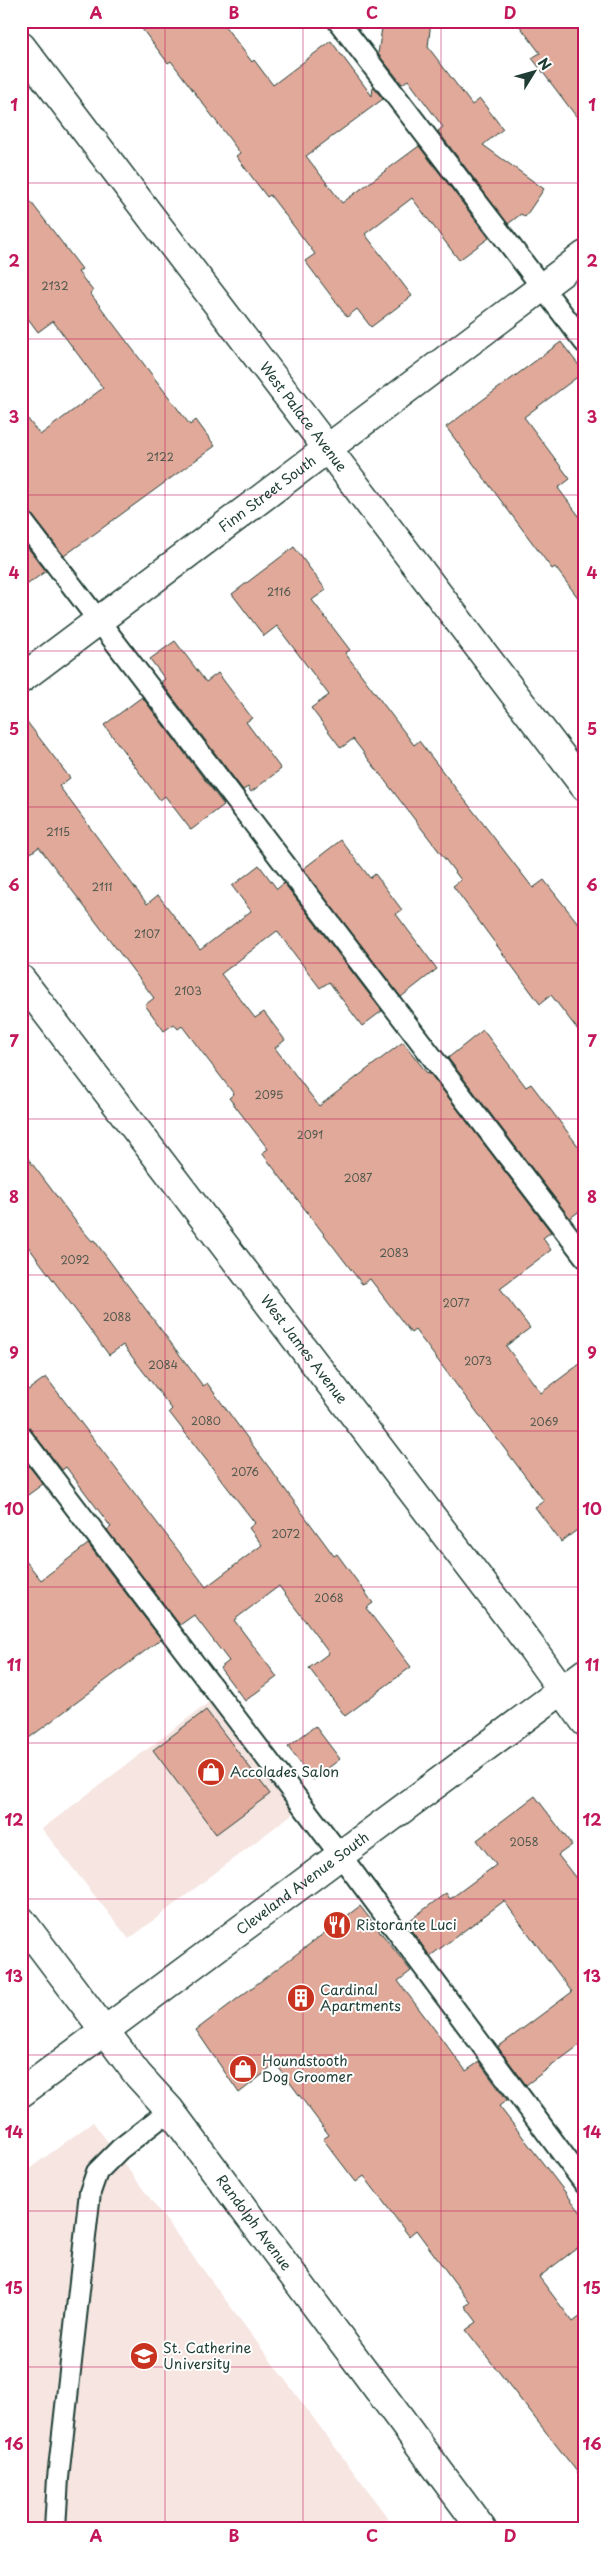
<svg xmlns="http://www.w3.org/2000/svg" width="606" height="2550" font-family="'Playpen Sans',sans-serif">
	<rect width="100%" height="100%" fill="#fff"/>
	<filter id="ink" filterUnits="userSpaceOnUse"><feTurbulence type="fractalNoise" baseFrequency=".02" numOctaves="2"/><feDisplacementMap in="SourceGraphic" scale="10" xChannelSelector="R" yChannelSelector="G"/><feConvolveMatrix kernelMatrix="1 2 1 2 8 2 1 2 1" color-interpolation-filters="sRGB"/></filter>
	<g filter="url(#ink)">
		<!-- built -->
		<g fill="#f6e5e1">
			<path d="M212,1700L296,1811L129,1939L42,1829Z"/>
			<path d="M93,2122L396,2529H21V2175Z"/>
		</g>
		<!-- building -->
		<g fill="#e1a99a" stroke="#1f3d34">
			<path d="M136,21H221L252,62L254,60L273,85L331,41L372,96L373,87L383,99L306,156L342,203L419,146L489,238L459,260L412,198L365,234L412,296L371,327L357,309L347,317L305,261L315,254L270,195L267,197L236,156L240,153L171,61L168,63Z"/>
			<path d="M383,21H431L428,47L472,105L480,99L503,129L483,145L544,189L525,217L521,214L508,224L438,131L443,127L408,80L402,84L378,54Z"/>
			<path d="M516,21H585V128L532,58L540,53Z"/>
			<path d="M21,189L82,269L78,272L93,291L90,293L190,425L196,420L215,446L64,556L30,512L21,507V410L40,435L103,388L53,321L38,332L21,309Z"/>
			<path d="M561,342L584,372L524,417L570,479L558,488L585,524V607L555,567L552,569L446,427Z"/>
			<path d="M21,539L46,571L21,589Z"/>
			<path d="M294,547L326,590L312,600L350,650L345,653L414,745L419,741L533,888L544,880L585,932V1039L551,995L540,1004L453,886L461,880L353,739L341,748L311,708L329,695L277,626L264,636L232,594Z"/>
			<path d="M175,641L206,682L218,673L252,718L246,722L281,769L251,792L248,787L243,790L161,682L165,679L150,659Z"/>
			<path d="M142,697L224,805L191,830L165,796L160,800L104,725Z"/>
			<path d="M21,714L70,778L59,786L147,904L158,895L200,950L251,911L232,886L259,865L277,889L284,883L382,1011L362,1026L329,982L320,988L277,931L221,974L255,1018L264,1012L285,1040L275,1048L319,1106L403,1042L427,1073L429,1072L551,1232L543,1238L551,1250L500,1288L530,1328L506,1346L541,1393L585,1360V1524L561,1542L535,1507L544,1501L415,1330L411,1333L370,1279L362,1284L262,1153L268,1149L229,1098L234,1094L182,1026L178,1029L174,1024L164,1031L145,1005L154,998L39,847L21,860Z"/>
			<path d="M341,840L370,878L375,874L402,910L396,914L437,969L401,997L303,869Z"/>
			<path d="M483,1030L526,1087L531,1084L585,1155V1207L570,1218L448,1058Z"/>
			<path d="M21,1149L79,1226L92,1241L94,1240L203,1386L207,1383L334,1556L337,1554L373,1603L366,1608L411,1667L345,1716L309,1668L329,1653L279,1586L234,1620L277,1677L245,1701L220,1668L229,1661L194,1615L180,1625L107,1530L111,1527L66,1467L62,1470L30,1429L21,1424V1395L46,1377L206,1587L262,1545L249,1528L255,1523L169,1412L172,1409L123,1345L109,1355L21,1237Z"/>
			<path d="M21,1456L43,1484L21,1500Z"/>
			<path d="M88,1544L161,1639L21,1744V1555L41,1580Z"/>
			<path d="M206,1710L270,1794L216,1834L153,1750Z"/>
			<path d="M315,1726L340,1759L313,1780L288,1747Z"/>
			<path d="M535,1796L572,1845L558,1855L585,1890V2041L526,2085L498,2047L572,1992L504,1901L430,1956L406,1923L446,1893L450,1899L496,1865L477,1840Z"/>
			<path d="M360,1906L411,1971L398,1981L466,2071L479,2062L507,2100L499,2106L585,2218V2242L539,2277L573,2322L585,2313V2482L466,2330L477,2322L465,2306L470,2303L416,2230L409,2236L364,2176L356,2182L323,2139L329,2135L276,2064L239,2093L196,2030Z"/>
		</g>
		<g fill="none" stroke-linecap="round" stroke-linejoin="round">
			<defs>
				<g id="service">
					<path d="M338,21L585,343"/>
					<path d="M21,519L585,1257"/>
					<path d="M21,1436L341,1856L585,2184"/>
					<path d="M55,2529L58,2478L90,2192L97,2172L120,2149L170,2110"/>
				</g>
				<g id="minor">
					<path id="s1" d="M21,46L585,787"/>
					<path id="s2" d="M21,679L585,255"/>
					<path id="s3" d="M21,979L529,1644L585,1722"/>
				</g>
				<g id="tertiary">
					<path id="s4" d="M21,2093L585,1673"/>
				</g>
				<g id="secondary">
					<path id="s5" d="M21,1920L138,2075L170,2110L482,2529"/>
				</g>
			</defs>
			<!-- service casing -->
			<use href="#service" stroke="#1f3d34" stroke-width="24"/>
			<!-- minor casing -->
			<use href="#minor" stroke="#1f3d34" stroke-width="31"/>
			<!-- tertiary casing -->
			<use href="#tertiary" stroke="#1f3d34" stroke-width="31"/>
			<!-- secondary casing -->
			<use href="#secondary" stroke="#1f3d34" stroke-width="31"/>
			<!-- service -->
			<use href="#service" stroke="#fff" stroke-width="20"/>
			<!-- minor -->
			<use href="#minor" stroke="#fff" stroke-width="28"/>
			<!-- tertiary -->
			<use href="#tertiary" stroke="#fff" stroke-width="28"/>
			<!-- secondary -->
			<use href="#secondary" stroke="#fff" stroke-width="28"/>
		</g>
	</g>
	<!-- grid -->
	<path fill="none" stroke="#c2185b" stroke-width="1" stroke-opacity="0.55" d="M165,21V2529M303,21V2529M441,21V2529M21,183H585M21,339H585M21,495H585M21,651H585M21,807H585M21,963H585M21,1119H585M21,1275H585M21,1431H585M21,1587H585M21,1743H585M21,1899H585M21,2055H585M21,2211H585M21,2367H585"/>
	<!-- icons -->
	<defs>
		<symbol id="shop-disc" viewBox="-11 -11 22 22"><circle r="9.5" fill="#c8321e" stroke="#fff"/><path d="M-5-2.5h2.3a2.7 3.5 0 0 1 5.4 0H5L5.5 6h-11ZM-1.5-2.5h3a1.5 2.3 0 0 0-3 0Z" fill="#fff"/></symbol>
		<symbol id="restaurant-disc" viewBox="-11 -11 22 22"><circle r="9.5" fill="#c8321e" stroke="#fff"/><path d="M-5-6h1v4h1v-4h1v4h1v-4h1v5L-1.5 .5V6h-2V.5L-5-1ZM5-6V6H3V1.5H1.5Q1.5-4 5-6Z" fill="#fff"/></symbol>
		<symbol id="building-disc" viewBox="-11 -11 22 22"><circle r="9.5" fill="#c8321e" stroke="#fff"/><path d="M-4-6H4V6H1V3H-1V6H-4ZM-2.5-4.3h1.7v1.8h-1.7ZM.8-4.3h1.7v1.8H.8ZM-2.5-1h1.7V.8h-1.7ZM.8-1h1.7V.8H.8Z" fill="#fff"/></symbol>
		<symbol id="university-disc" viewBox="-11 -11 22 22"><circle r="9.5" fill="#c8321e" stroke="#fff"/><path d="M0-5L7-2L0 1L-7-2ZM-4 1L0 2.5L4 1V4Q0 6-4 4Z" fill="#fff"/></symbol>
	</defs>
	<g fill-rule="evenodd">
		<use href="#shop-disc" x="195" y="1756" width="32" height="32"/>
		<use href="#restaurant-disc" x="321" y="1909" width="32" height="32"/>
		<use href="#building-disc" x="285" y="1982" width="32" height="32"/>
		<use href="#shop-disc" x="227" y="2053" width="32" height="32"/>
		<use href="#university-disc" x="128" y="2340" width="32" height="32"/>
	</g>
	<g text-anchor="middle" stroke-width="4" stroke-linejoin="round" paint-order="stroke">
		<!-- number labels -->
		<g font-size="11" fill="#50584e">
			<text x="55" y="290">2132</text>
			<text x="160" y="461">2122</text>
			<text x="279" y="596">2116</text>
			<text x="58" y="836">2115</text>
			<text x="102" y="891">2111</text>
			<text x="147" y="938">2107</text>
			<text x="188" y="995">2103</text>
			<text x="269" y="1099">2095</text>
			<text x="310" y="1139">2091</text>
			<text x="358" y="1182">2087</text>
			<text x="394" y="1257">2083</text>
			<text x="75" y="1264">2092</text>
			<text x="456" y="1307">2077</text>
			<text x="117" y="1321">2088</text>
			<text x="478" y="1365">2073</text>
			<text x="163" y="1369">2084</text>
			<text x="206" y="1425">2080</text>
			<text x="544" y="1426">2069</text>
			<text x="245" y="1476">2076</text>
			<text x="286" y="1538">2072</text>
			<text x="329" y="1602">2068</text>
			<text x="524" y="1846">2058</text>
		</g>
		<!-- street labels -->
		<g font-size="14" fill="#1f3d34" stroke="#fff">
			<text dy="5" stroke="none"><textPath href="#s1" startOffset="466">West Palace Avenue</textPath></text>
			<text dy="5" stroke="none"><textPath href="#s2" startOffset="308">Finn Street South</textPath></text>
			<text dy="5" stroke="none"><textPath href="#s3" startOffset="466">West James Avenue</textPath></text>
			<text dy="5" stroke="none"><textPath href="#s4" startOffset="351">Cleveland Avenue South</textPath></text>
			<text dy="5" stroke="none"><textPath href="#s5" startOffset="382">Randolph Avenue</textPath></text>
		</g>
		<!-- poi labels -->
		<g font-size="14" fill="#1f3d34" stroke="#fff" text-anchor="start">
			<text x="230" y="1777">Accolades Salon</text>
			<text x="356" y="1930">Ristorante Luci</text>
			<text x="320" y="1995">Cardinal<tspan x="320" dy="16">Apartments</tspan></text>
			<text x="262" y="2066">Houndstooth<tspan x="262" dy="16">Dog Groomer</tspan></text>
			<text x="163" y="2353">St. Catherine<tspan x="163" dy="16">University</tspan></text>
		</g>
	</g>
	<!-- margin -->
	<rect width="606" height="2550" fill="none" stroke="#fff" stroke-width="55"/>
	<!-- north arrow -->
	<g transform="translate(534 72) rotate(53)" stroke="#ffffff" stroke-width="4" paint-order="stroke">
	<path d="M0-4L9 19L0 12L-9 19Z" fill="#1f3d34"/>
	<text y="-8" font-size="14" font-weight="bold" text-anchor="middle" fill="#1f3d34">N</text>
	</g>
	<rect x="28" y="28" width="550" height="2494" fill="none" stroke="#c2185b" stroke-width="2"/>
	<g font-size="16" text-anchor="middle" font-weight="bold" fill="#c2185b">
		<text x="96" y="19">A</text>
		<text x="234" y="19">B</text>
		<text x="372" y="19">C</text>
		<text x="510" y="19">D</text>
		<text x="14" y="111">1</text>
		<text x="592" y="111">1</text>
		<text x="14" y="267">2</text>
		<text x="592" y="267">2</text>
		<text x="14" y="423">3</text>
		<text x="592" y="423">3</text>
		<text x="14" y="579">4</text>
		<text x="592" y="579">4</text>
		<text x="14" y="735">5</text>
		<text x="592" y="735">5</text>
		<text x="14" y="891">6</text>
		<text x="592" y="891">6</text>
		<text x="14" y="1047">7</text>
		<text x="592" y="1047">7</text>
		<text x="14" y="1203">8</text>
		<text x="592" y="1203">8</text>
		<text x="14" y="1359">9</text>
		<text x="592" y="1359">9</text>
		<text x="14" y="1515">10</text>
		<text x="592" y="1515">10</text>
		<text x="14" y="1671">11</text>
		<text x="592" y="1671">11</text>
		<text x="14" y="1826">12</text>
		<text x="592" y="1826">12</text>
		<text x="14" y="1982">13</text>
		<text x="592" y="1982">13</text>
		<text x="14" y="2138">14</text>
		<text x="592" y="2138">14</text>
		<text x="14" y="2294">15</text>
		<text x="592" y="2294">15</text>
		<text x="14" y="2450">16</text>
		<text x="592" y="2450">16</text>
		<text x="96" y="2542">A</text>
		<text x="234" y="2542">B</text>
		<text x="372" y="2542">C</text>
		<text x="510" y="2542">D</text>
	</g>
</svg>
